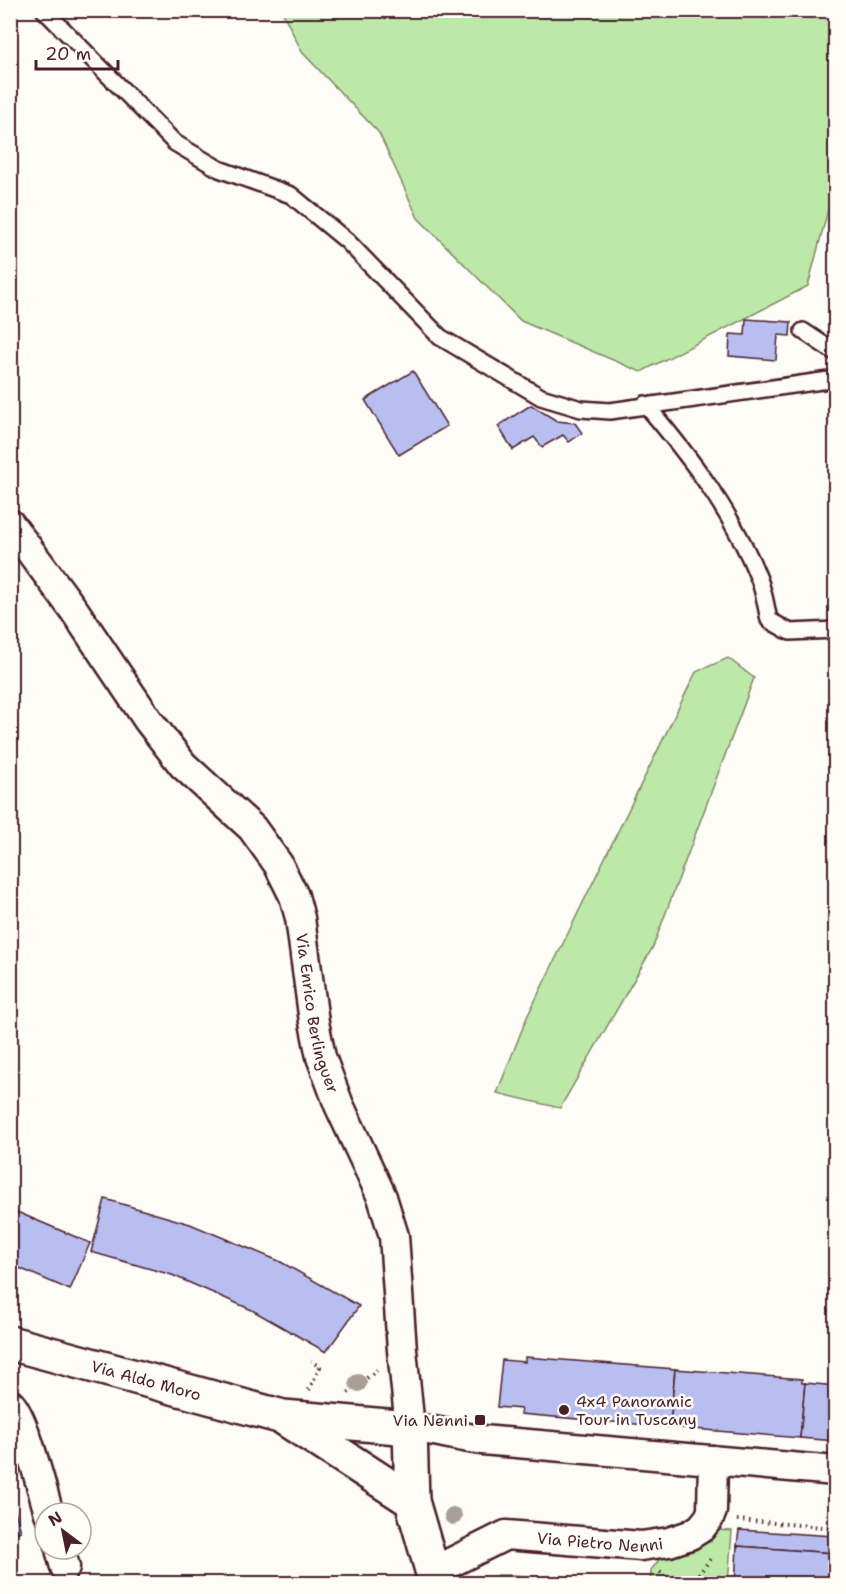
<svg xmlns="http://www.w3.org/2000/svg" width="846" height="1594" font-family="'Shantell Sans',sans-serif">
	<rect width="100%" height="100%" fill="#fdfcf7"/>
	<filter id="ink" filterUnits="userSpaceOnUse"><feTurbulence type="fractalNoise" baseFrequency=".0167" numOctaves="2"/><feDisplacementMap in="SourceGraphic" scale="12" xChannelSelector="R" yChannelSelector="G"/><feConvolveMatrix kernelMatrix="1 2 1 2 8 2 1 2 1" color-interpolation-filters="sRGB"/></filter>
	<g filter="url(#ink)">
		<!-- green -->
		<g fill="#bce9a7" stroke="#838469" stroke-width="1.5">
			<path d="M282,11H835V193L830,202L808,286L641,372L521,321L418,218L379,133L302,52Z"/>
			<path d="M728,658L754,678L653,947L560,1108L497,1093L527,1017L696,672Z"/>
			<path d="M716,1530L732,1531L728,1583L650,1584L651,1570L662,1556C685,1554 703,1550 716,1530Z"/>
			<path d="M498,1575H512L610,1583H481Z"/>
		</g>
		<!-- building -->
		<g fill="#b9bef0" stroke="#4a1f2b" stroke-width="1.5">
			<path d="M746,319L791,322L790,336L778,335L776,360L729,356L730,334L745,335Z"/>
			<path d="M413,371L447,426L399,455L365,400Z"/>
			<path d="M531,405L557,421L575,423L582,433L569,442L563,435L542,447L534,437L513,450L498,426Z"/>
			<path d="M105,1199L190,1224L279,1261L359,1306L326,1352L252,1310L172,1275L91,1252Z"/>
			<path d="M10,1209L90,1243L70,1290L10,1264Z"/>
			<path d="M525,1357L675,1369L670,1427L520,1414L521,1409L497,1407L502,1360L525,1362Z"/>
			<path d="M675,1369L802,1379V1383H805L800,1438L670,1427Z"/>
			<path d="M805,1383L836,1386V1441L800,1438Z"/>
			<path d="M10,1494L21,1531L10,1535Z"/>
			<path d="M739,1530L834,1536L833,1553L737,1546Z"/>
			<path d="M737,1546L833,1553L831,1584H735Z"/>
		</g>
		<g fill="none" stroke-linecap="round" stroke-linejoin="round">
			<defs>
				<g id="lane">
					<path d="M44,10L175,143L219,169L291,195L347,241L440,337L541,397L581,409L610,411L836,379"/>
					<path d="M803,331L836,353"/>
					<path d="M645,404C691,458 733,513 759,579C764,592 766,606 769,620L790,632L836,630"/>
				</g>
				<g id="street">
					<path id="s1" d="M10,524L74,610L148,720L183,765L252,828L278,864L294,896L300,918L314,1022L321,1057L339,1105L382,1197L394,1236L402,1350L410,1428C434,1429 457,1437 482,1440L836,1471"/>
					<path d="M10,1404C24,1416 42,1491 49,1513"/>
					<path d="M60,1549L65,1567"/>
					<path id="s2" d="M432,1572L506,1535L641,1546L669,1542L690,1535L701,1528L709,1518L712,1511L713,1460"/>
				</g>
				<g id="secondary">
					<path id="s3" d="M10,1343L283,1417L410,1428L412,1501L436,1584"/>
					<path d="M287,1420L412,1501"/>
				</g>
			</defs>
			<!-- lane casing -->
			<use href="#lane" stroke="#4a1f2b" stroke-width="20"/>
			<!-- street casing -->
			<use href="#street" stroke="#4a1f2b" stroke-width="33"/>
			<!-- secondary casing -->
			<use href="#secondary" stroke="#4a1f2b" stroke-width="38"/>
			<!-- path -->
			<g stroke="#4a1f2b" stroke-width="4" stroke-dasharray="1.5 4.5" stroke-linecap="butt">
				<path d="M309,1390L320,1367L311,1361"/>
				<path d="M348,1393L377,1370"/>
				<path d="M737,1520L836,1528"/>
				<path d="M660,1572L675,1584"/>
				<path d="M691,1584L713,1556"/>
			</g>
			<!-- lane -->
			<use href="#lane" stroke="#fdfcf7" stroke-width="15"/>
			<!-- street -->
			<use href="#street" stroke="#fdfcf7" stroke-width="28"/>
			<!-- secondary -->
			<use href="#secondary" stroke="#fdfcf7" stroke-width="33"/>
		</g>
		<!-- trees -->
		<g fill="#aa9e98">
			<circle cx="358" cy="1383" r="9"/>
			<circle cx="453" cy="1516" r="9"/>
		</g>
	</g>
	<!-- markers -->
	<g fill="#4a1f2b" stroke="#fdfcf7" stroke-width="2">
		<circle cx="564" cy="1410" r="6"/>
		<rect x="474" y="1414" width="12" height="12" rx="3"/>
	</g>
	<g text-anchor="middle" stroke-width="5" stroke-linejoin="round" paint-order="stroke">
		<!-- street labels -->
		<g font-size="16" fill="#4a1f2b" stroke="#fdfcf7">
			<text dy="6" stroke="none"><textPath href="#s1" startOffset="590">Via Enrico Berlinguer</textPath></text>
			<text dy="6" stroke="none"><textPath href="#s3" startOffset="141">Via Aldo Moro</textPath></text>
			<text dy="6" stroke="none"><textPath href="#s2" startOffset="177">Via Pietro Nenni</textPath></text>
		</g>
		<!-- poi labels -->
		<g font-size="16" fill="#4a1f2b" stroke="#fdfcf7" text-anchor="start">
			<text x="576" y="1407">4x4 Panoramic<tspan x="576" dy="18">Tour in Tuscany</tspan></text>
			<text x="468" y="1426" text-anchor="end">Via Nenni</text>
		</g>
	</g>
	<!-- margin -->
	<rect width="846" height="1594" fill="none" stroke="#fdfcf7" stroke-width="36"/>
	<rect x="18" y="18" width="810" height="1558" fill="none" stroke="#4a1f2b" stroke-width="2" filter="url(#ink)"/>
	<!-- north arrow -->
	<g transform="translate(63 1531) rotate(328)"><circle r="28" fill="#fdfcf7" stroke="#b5a4a5" stroke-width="1.5"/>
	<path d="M0-4.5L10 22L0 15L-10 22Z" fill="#4a1f2b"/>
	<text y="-9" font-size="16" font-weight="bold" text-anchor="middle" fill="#4a1f2b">N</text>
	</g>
	<!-- scale -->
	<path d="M36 60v9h82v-9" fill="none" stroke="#4a1f2b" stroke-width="3"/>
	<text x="45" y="60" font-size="18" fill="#4a1f2b" stroke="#fdfcf7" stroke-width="4.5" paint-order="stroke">20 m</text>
</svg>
